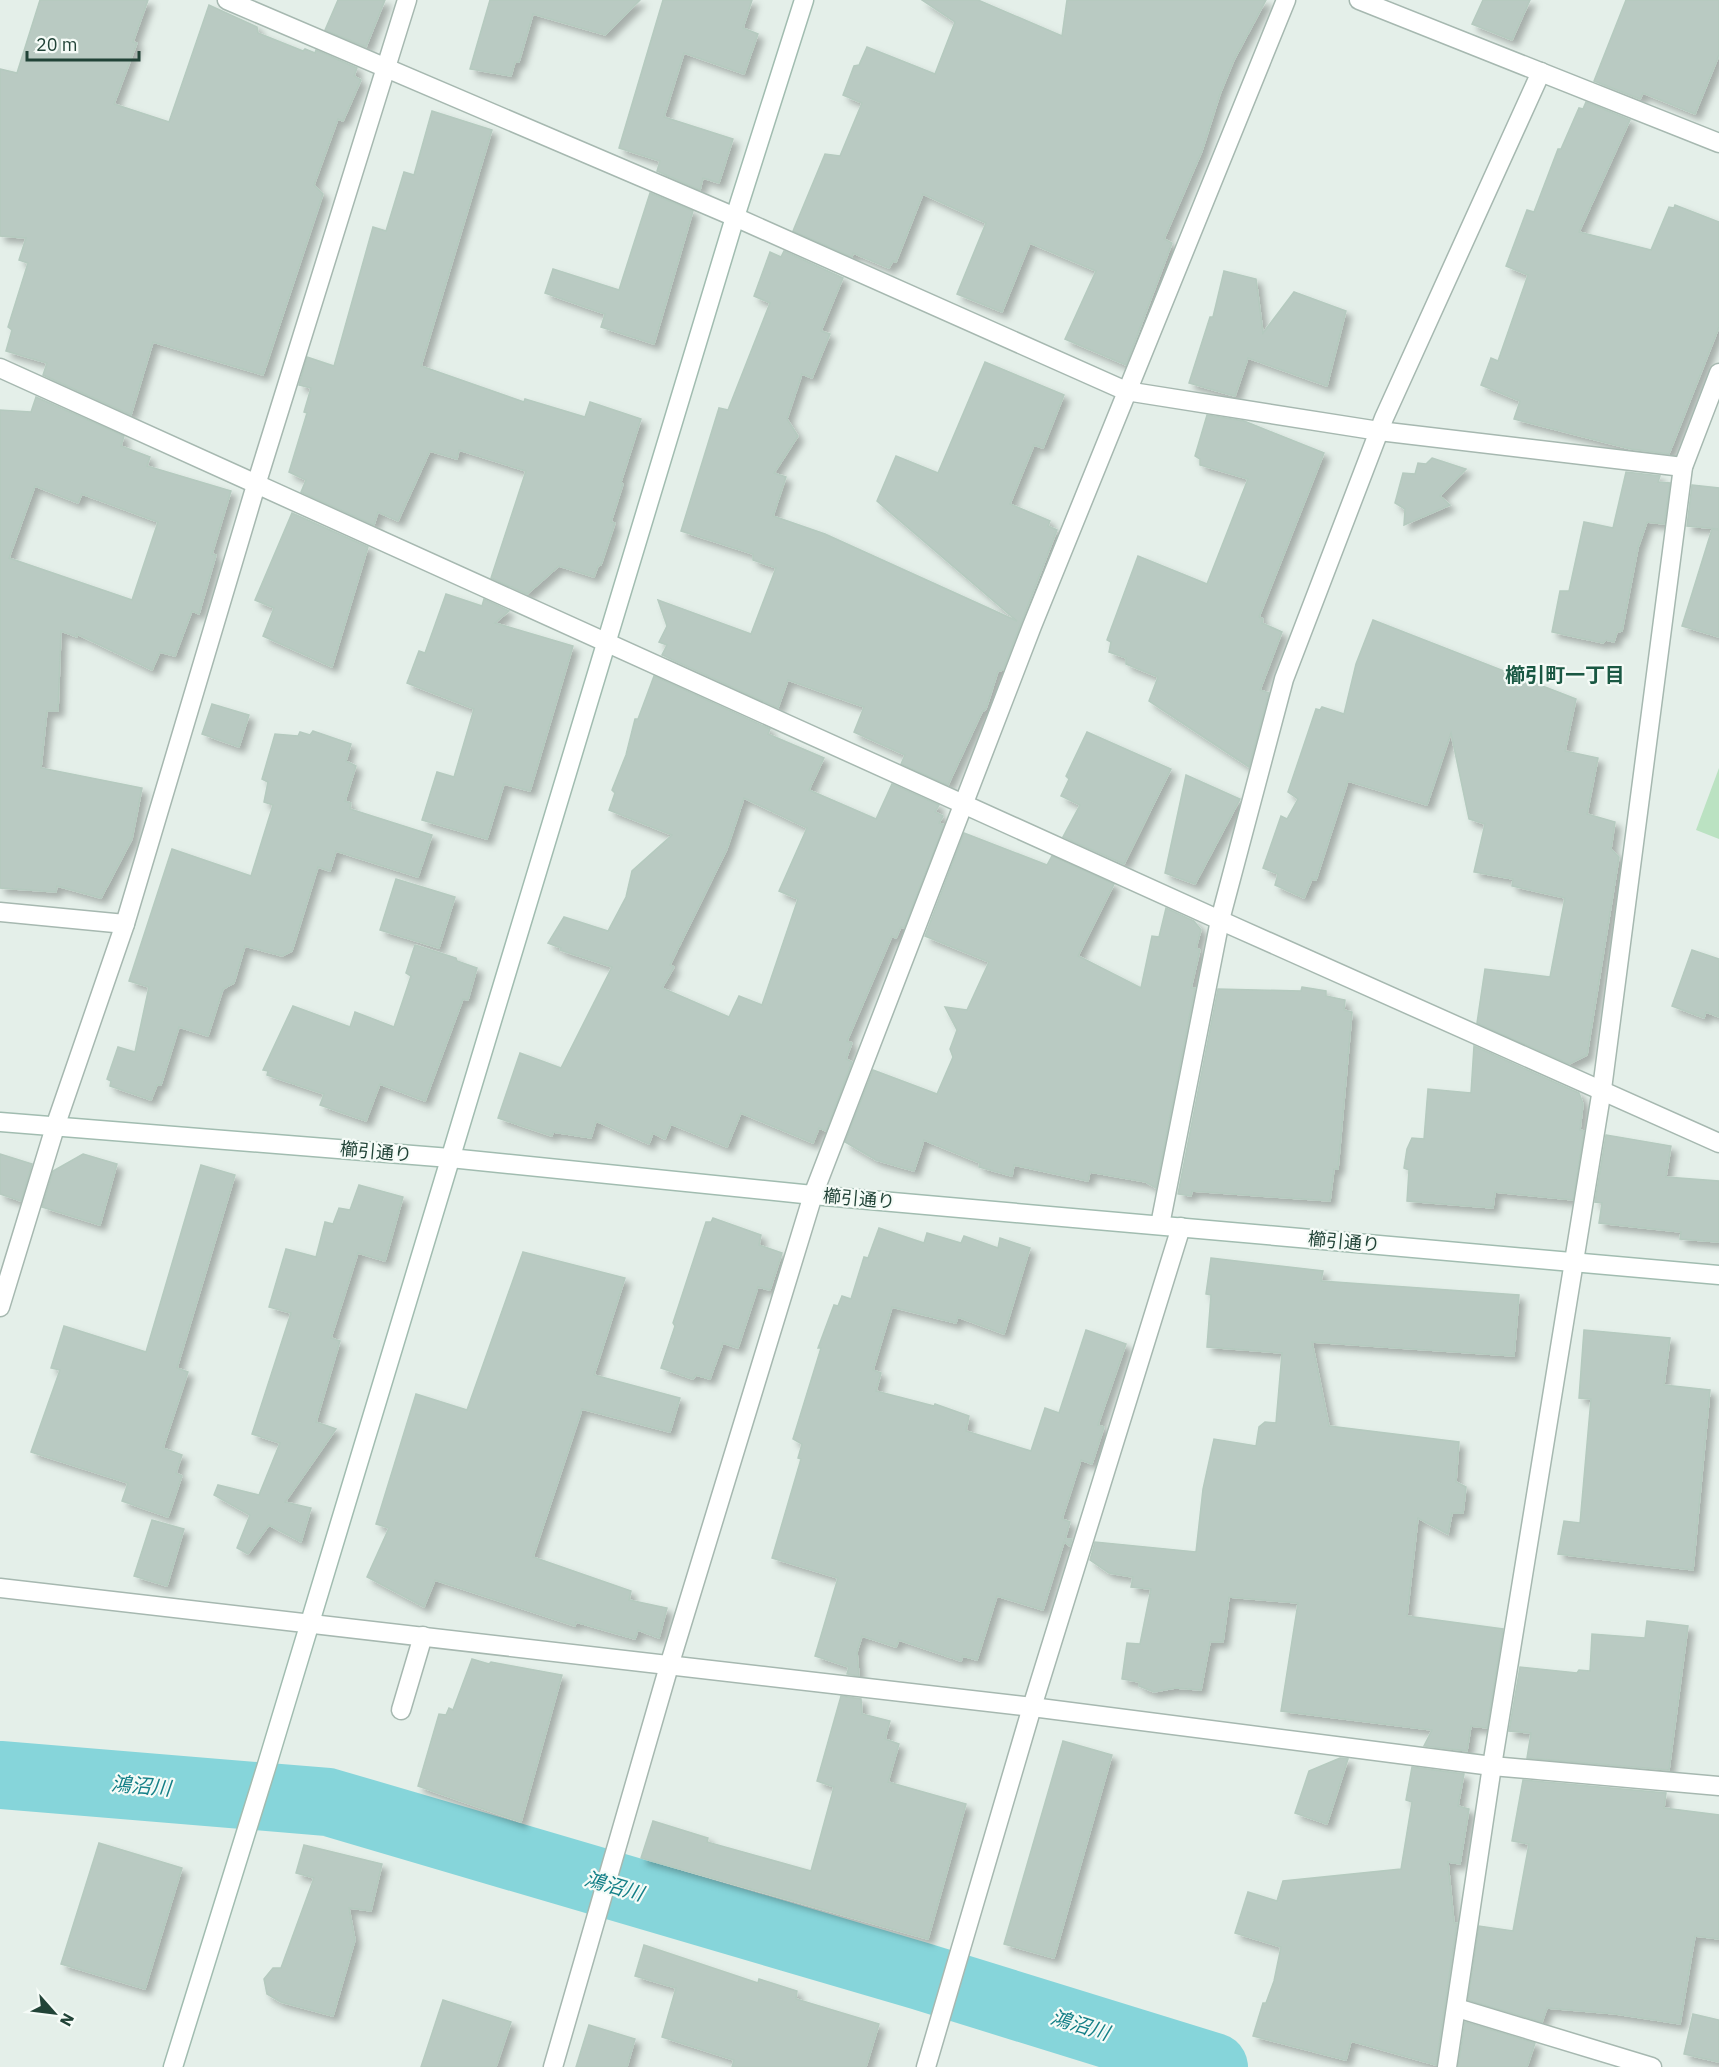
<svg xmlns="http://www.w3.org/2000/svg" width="1719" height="2067" font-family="'IBM Plex Sans','Noto Sans JP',sans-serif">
	<defs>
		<filter id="shadow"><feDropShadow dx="5.5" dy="5.5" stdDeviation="3" flood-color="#0004"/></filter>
	</defs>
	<rect width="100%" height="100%" fill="#e4efe9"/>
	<!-- green -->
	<path fill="#bbe2c2" d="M1719,768V839L1696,830Z"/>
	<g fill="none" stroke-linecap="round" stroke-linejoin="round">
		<!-- river -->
		<path stroke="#86d5da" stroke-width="68" d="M0,1775L328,1802L920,1976L1214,2067"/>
	</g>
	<!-- building -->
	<g fill="#b9cac2" stroke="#b5cabf" stroke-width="1.5" fill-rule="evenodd" filter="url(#shadow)">
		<path d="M40,0H148L133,42L137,43L114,104L169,122L209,5L257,27L258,33L303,51L305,49L315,53L316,50L357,68L354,76L361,80L343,121L338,119L314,185L323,194L263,375L153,342L131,415L43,375L47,363L6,351L12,330L8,327L28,263L19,260L26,238L0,236V69L17,73Z"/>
		<path d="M338,0H385L366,47L325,30Z"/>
		<path d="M490,0H640L605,35L533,14L519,62H515L511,76L470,69Z"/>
		<path d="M663,0H752L743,28L758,34L744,74L684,53L664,117L733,139L719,183L703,178L700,190L657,171L660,161L619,148Z"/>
		<path d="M922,0H978L1062,36L1067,0H1266L1234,60L1220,94L1202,151L1164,239L1172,243L1126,365L1065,339L1096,271L1030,243L1002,312L957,294L986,223L923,194L896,262L893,261L889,268L853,253L852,257L793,231L825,154L840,156L862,103L843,95L854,66L859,65L867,47L935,74L955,22Z"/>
		<path d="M1483,0H1530L1512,40L1472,24Z"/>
		<path d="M1626,0H1719V55L1695,114L1643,93L1640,99L1594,81Z"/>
		<path d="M1586,102L1630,120L1579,232L1651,250L1669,207L1674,208L1675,205L1719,222V327L1669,454L1631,449L1514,419L1520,401L1481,385L1491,358L1498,361L1528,275L1506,266L1527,210L1534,212L1558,149H1561L1579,108L1583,109Z"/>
		<path d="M432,111L492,130L421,366L524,402L525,399L585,417L590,402L641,419L621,482L623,484L611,522L615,523L601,565L598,566L594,577L559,566L527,594L491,578L526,471L459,450L457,459L430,451L398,521L378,512L374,525L301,492L306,480L289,472L307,413L304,412L311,388L299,385L307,357L334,366L373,227L386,231L404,172L414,175Z"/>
		<path d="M650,193L693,211L654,344L601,327L605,314L545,293L553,269L619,290Z"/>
		<path d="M784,251L843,278L821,331L830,334L812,378L802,374L787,419L798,436L774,473L786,477L773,516L825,534L1017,621L877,501L896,456L938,473L985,362L1064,395L1043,448L1034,445L1010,504L1050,521L1048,526L1057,530L1003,670L998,671L986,709L982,712L948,785L901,764L905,755L854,732L864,707L788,680L778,708L662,655L667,645L659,642L667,626L658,600L751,634L776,568L753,560V554L681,531L719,408L728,410L770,303L754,296L770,252L781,257Z"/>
		<path d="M1224,271L1256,279L1263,333L1294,292L1346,311L1327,386L1248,358L1235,396L1189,383L1210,317H1213Z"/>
		<path d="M36,397L124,436L121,446L150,457L147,466L231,491L212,554L216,555L199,614L192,611L175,656L160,652L152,670L77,634V637L61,631L58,711H47L41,768L142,788L132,839L101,898L57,886L56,892L0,888V410L31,412ZM35,486L78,503L82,494L158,522L132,600L9,558Z"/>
		<path d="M1207,415L1244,421L1324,453L1259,617L1263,619L1262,623L1282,632L1260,690L1269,693L1249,767L1149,701L1158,677L1126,664V658L1109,652L1111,642L1107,640L1138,556L1207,584L1248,479L1200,465V459L1195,456Z"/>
		<path d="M1432,458L1466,469L1440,496L1450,505L1404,525L1405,509L1395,503L1403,473L1415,474L1418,463L1426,464Z"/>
		<path d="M1626,472L1660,476L1658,482L1670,483L1664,524L1647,522L1638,548L1622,631L1617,632L1614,642L1606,640L1603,643L1552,632L1560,591H1569L1584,522L1613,528Z"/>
		<path d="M1692,485L1719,488V529L1687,526Z"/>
		<path d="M292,513L368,547L332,667L263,636L274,608L255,600Z"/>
		<path d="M1712,529L1719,530V637L1682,626Z"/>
		<path d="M446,594L482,606L484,599L509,611L495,623L573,646L530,791L504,784L487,839L422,820L437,772L454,777L474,709L407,683L419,651L425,653Z"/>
		<path d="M1373,620L1576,699L1565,751L1598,758L1587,814L1615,822L1611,849L1619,857L1587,1055L1569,1064L1477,1023L1485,969L1550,977L1565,898L1512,886L1513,879L1474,872L1485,824L1469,819L1451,733L1427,805L1348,781L1316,880L1312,879L1304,898L1275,885L1278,874L1263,868L1281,816L1287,819L1298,799L1288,792L1316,709L1320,710L1322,707L1344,714L1356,664Z"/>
		<path d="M654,676L770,729L768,734L824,758L809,790L876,819L892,784L939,805L935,812L943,816L939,823L944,825L904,928L901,927L896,938L892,936L847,1041L852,1043L846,1059L852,1062L826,1131L819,1128L813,1143L741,1113L727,1147L671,1124L665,1139L653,1133L649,1144L596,1121L591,1138L553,1132L552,1136L498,1118L520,1053L561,1068L612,967L560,950L561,948L548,943L564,917L608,931L626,897L632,871L672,835L609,810L615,793L612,790L626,755L635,719H638ZM744,798L807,828L779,891L798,899L762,1005L739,996L729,1017L662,988L674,967L670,965L727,849Z"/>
		<path d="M212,704L249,715L239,747L202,734Z"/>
		<path d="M313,731L351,744L346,761L356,766L345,801L351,803L350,809L432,835L418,877L336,851L330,871L318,867L292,951L282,956L245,946L234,983L223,989L208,1036L179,1027L161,1085H157L151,1100L110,1086L111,1081L107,1079L118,1047L135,1052L149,987L129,981L172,849L251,876L273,805L264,802L268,782L262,779L275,734L298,736L300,732L310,735Z"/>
		<path d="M1087,732L1171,769L1124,864L1063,837L1080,805L1061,796L1069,779L1066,776Z"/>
		<path d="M1186,775L1240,799L1195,884L1165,873Z"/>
		<path d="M964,833L1047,865L1052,856L1114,884L1078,956L1141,988L1152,936L1159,937L1166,908L1194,921L1201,930L1196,948L1200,950L1191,988H1195L1156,1188L1146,1182L1090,1172L1088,1181L1014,1165L1012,1176L979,1167L980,1163L924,1140L914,1171L876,1160L845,1142L873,1070L937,1094L953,1057L950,1049L957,1030L945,1007L967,1010L989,962L925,936Z"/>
		<path d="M396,879L455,897L439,948L380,930Z"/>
		<path d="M415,945L456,958L457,961L477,968L468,1000L463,999L425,1101L380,1084L366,1121L320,1105L324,1094L267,1075L268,1071L263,1070L293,1006L350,1027L355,1012L394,1027L411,976L406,973Z"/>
		<path d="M1692,950L1719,959V1017L1706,1012L1704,1018L1672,1006Z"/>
		<path d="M1302,987L1326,991V996L1345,1000L1344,1010L1352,1012L1338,1169H1334L1330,1201L1192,1191L1191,1196L1178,1194L1218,989L1301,991Z"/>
		<path d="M1474,1046L1579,1093L1583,1104L1580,1130L1584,1131L1573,1200L1495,1192L1493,1208L1407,1201L1409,1170L1404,1168L1407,1149L1412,1138L1424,1139L1428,1089L1471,1093Z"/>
		<path d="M1606,1135L1671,1146L1666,1177L1719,1181V1242L1680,1239L1681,1232L1599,1223L1602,1203L1595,1202Z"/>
		<path d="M0,1154L32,1164L21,1201L0,1194Z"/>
		<path d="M83,1154L117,1164L100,1225L42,1207L53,1171Z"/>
		<path d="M201,1165L235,1175L177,1368L188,1372L163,1448L182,1455L176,1473L182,1476L168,1517L122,1501L128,1483L31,1452L60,1370L51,1368L64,1326L146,1352Z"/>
		<path d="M359,1185L403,1197L385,1261L358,1253L331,1338L340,1341L316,1422L336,1429L285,1502L311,1508L301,1542L269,1525L248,1554L237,1548L250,1515L214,1495L218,1485L259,1495L280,1443L252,1434L291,1313L269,1307L286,1249L316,1257L325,1222L333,1224L339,1208L350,1210Z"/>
		<path d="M713,1218L761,1235L759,1245L782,1253L770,1290L758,1287L738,1348L723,1343L710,1379L696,1375L693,1379L661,1368L675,1326L673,1323L706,1222H711Z"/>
		<path d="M879,1228L924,1243L927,1233L961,1243L964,1236L998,1248L1000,1238L1030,1248L1004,1334L958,1317L956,1323L892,1307L873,1370L881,1373L876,1391L934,1406L935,1404L969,1416L966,1431L1031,1451L1045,1408L1059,1413L1086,1330L1126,1344L1098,1425L1104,1427L1092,1464L1081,1460L1062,1519L1070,1522L1065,1539H1072L1070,1546L1064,1542L1043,1610L997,1596L977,1660L963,1656L961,1661L899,1640L896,1647L862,1636L857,1652L859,1676L847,1674L849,1667L815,1656L838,1578L772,1558L801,1459L798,1458L802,1444L793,1439L821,1348H818L834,1305L838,1306L842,1296L851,1299L864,1257L868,1258Z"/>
		<path d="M523,1252L625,1278L594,1375L680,1398L670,1432L582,1409L533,1557L631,1591L629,1600L667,1608L659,1638L638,1630L635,1639L576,1622L575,1626L435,1580L424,1607L367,1577L389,1528L376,1524L416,1394L467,1410Z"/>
		<path d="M1211,1258L1323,1271L1321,1281L1519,1295L1514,1356L1312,1342L1329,1426L1459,1442L1456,1482L1466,1487L1463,1513H1452L1448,1534L1418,1518L1407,1616L1503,1629L1487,1728L1471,1726L1467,1751L1424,1746L1432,1730L1281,1711L1298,1603L1229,1597L1223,1642H1210L1201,1690L1175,1688L1154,1692L1139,1686V1682L1122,1679L1127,1643L1140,1644L1151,1589L1131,1587L1133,1577L1109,1573L1090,1560L1095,1542L1196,1552L1203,1489L1214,1439L1256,1446L1259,1427L1265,1422L1276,1423L1282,1353L1207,1347L1211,1295L1206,1294Z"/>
		<path d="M1584,1330L1670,1338L1664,1385L1710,1390L1693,1570L1558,1554L1564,1521L1580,1523L1591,1399L1579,1398Z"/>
		<path d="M152,1520L184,1529L167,1586L134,1576Z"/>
		<path d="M1647,1621L1688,1626L1669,1770L1527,1758L1531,1733L1509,1731L1520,1667L1577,1673L1579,1670L1590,1671L1592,1634L1645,1638Z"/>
		<path d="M472,1659L489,1664L491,1662L562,1675L521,1822L418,1786L439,1714L446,1715L449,1708L453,1710Z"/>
		<path d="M841,1696L861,1699L862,1714L890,1721L885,1739L899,1744L888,1782L966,1804L928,1939L641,1858L653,1821L708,1838L707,1842L811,1871L834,1787L817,1781Z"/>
		<path d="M1063,1741L1112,1755L1054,1958L1004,1944Z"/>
		<path d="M1340,1758L1348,1759L1327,1824L1295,1813L1309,1771Z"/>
		<path d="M1412,1767L1464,1774L1458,1806L1469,1809L1460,1864L1448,1862L1454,1923H1457L1436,2065L1351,2041L1346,2060L1253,2036L1263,2003H1266L1274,1981L1281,1947L1235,1933L1248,1892L1277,1901L1283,1881L1401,1869L1412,1802L1406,1800Z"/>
		<path d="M1523,1780L1666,1793L1664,1808L1719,1815V1939L1695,1936L1680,2024L1616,2014L1547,2008L1542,2022L1468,2000L1479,1926L1513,1931L1529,1844L1512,1841Z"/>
		<path d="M99,1843L182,1868L145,1989L61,1964Z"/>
		<path d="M304,1845L382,1864L371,1911L349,1908L355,1940L333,2016L281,2002L267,1994L264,1979L273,1968H281L314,1878L296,1873Z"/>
		<path d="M644,1945L758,1983L759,1979L797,1991L796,1999L879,2024L866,2067H732L734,2060L662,2037L676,1988L635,1976Z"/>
		<path d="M443,2000L511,2022L496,2067H421Z"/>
		<path d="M1693,2014L1719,2020V2062L1684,2054Z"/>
		<path d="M1465,2022L1535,2043L1527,2067H1458Z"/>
		<path d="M589,2025L635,2039L627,2067H576Z"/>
	</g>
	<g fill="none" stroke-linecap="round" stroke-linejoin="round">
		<defs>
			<g id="street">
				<path d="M227,0L735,217L1126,391L1379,431L1683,467"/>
				<path d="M1359,0L1719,143"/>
				<path d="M0,368L1235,927L1719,1143"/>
				<path d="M0,912L125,924"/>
				<path d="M1160,1225L1220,920L1284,679L1384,418L1541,72"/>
				<path d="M0,1307L56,1124L125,924L256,485L407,0"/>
				<path d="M0,1588L1032,1707L1492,1766L1719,1786"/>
				<path d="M401,1710L423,1636"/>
				<path d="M1457,2008L1652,2067"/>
				<path d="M553,2067L669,1666L813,1195L1032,626L1286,0"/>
				<path d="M926,2067L1032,1707L1181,1227"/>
				<path d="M1447,2067L1492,1766L1602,1089L1683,467L1719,373"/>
			</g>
			<g id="secondary">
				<path d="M0,1122L450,1158L813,1195L1719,1275"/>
				<path d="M173,2067L266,1768L735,217L804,0"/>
			</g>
		</defs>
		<!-- street casing -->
		<use href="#street" stroke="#a6b8b0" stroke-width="21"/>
		<!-- secondary casing -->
		<use href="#secondary" stroke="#a1bcb0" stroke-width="21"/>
		<!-- street -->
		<use href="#street" stroke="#fff" stroke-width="18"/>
		<!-- secondary -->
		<use href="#secondary" stroke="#fff" stroke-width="18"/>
	</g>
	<g text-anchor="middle" stroke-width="4.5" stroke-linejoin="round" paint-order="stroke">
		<!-- street labels -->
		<g font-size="18" fill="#214337" stroke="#f5fbf7">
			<text transform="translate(376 1152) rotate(5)" y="6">櫛引通り</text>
			<text transform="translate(859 1199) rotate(5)" y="6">櫛引通り</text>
			<text transform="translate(1344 1242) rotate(5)" y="6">櫛引通り</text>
		</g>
		<!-- neighbourhood labels -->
		<g font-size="20" font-weight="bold" fill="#1a5843" stroke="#f5fbf7">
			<text x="1565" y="682">櫛引町一丁目</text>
		</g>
		<!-- water labels -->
		<g font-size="20" font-style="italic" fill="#137f87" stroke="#f5fbf7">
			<text transform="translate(141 1786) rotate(5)" y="7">鴻沼川</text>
			<text transform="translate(614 1886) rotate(16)" y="7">鴻沼川</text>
			<text transform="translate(1080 2025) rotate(17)" y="7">鴻沼川</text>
		</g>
	</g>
	<!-- north arrow -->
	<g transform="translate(54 2013) rotate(118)" stroke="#f5fbf7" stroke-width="4.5" paint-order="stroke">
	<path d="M0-4.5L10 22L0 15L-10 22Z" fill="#214337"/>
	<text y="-9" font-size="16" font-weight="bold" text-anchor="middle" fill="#214337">N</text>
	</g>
	<!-- scale -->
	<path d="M27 51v9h112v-9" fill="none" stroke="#214337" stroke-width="3"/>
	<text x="36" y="51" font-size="18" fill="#214337" stroke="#f5fbf7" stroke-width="4.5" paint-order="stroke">20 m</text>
</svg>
